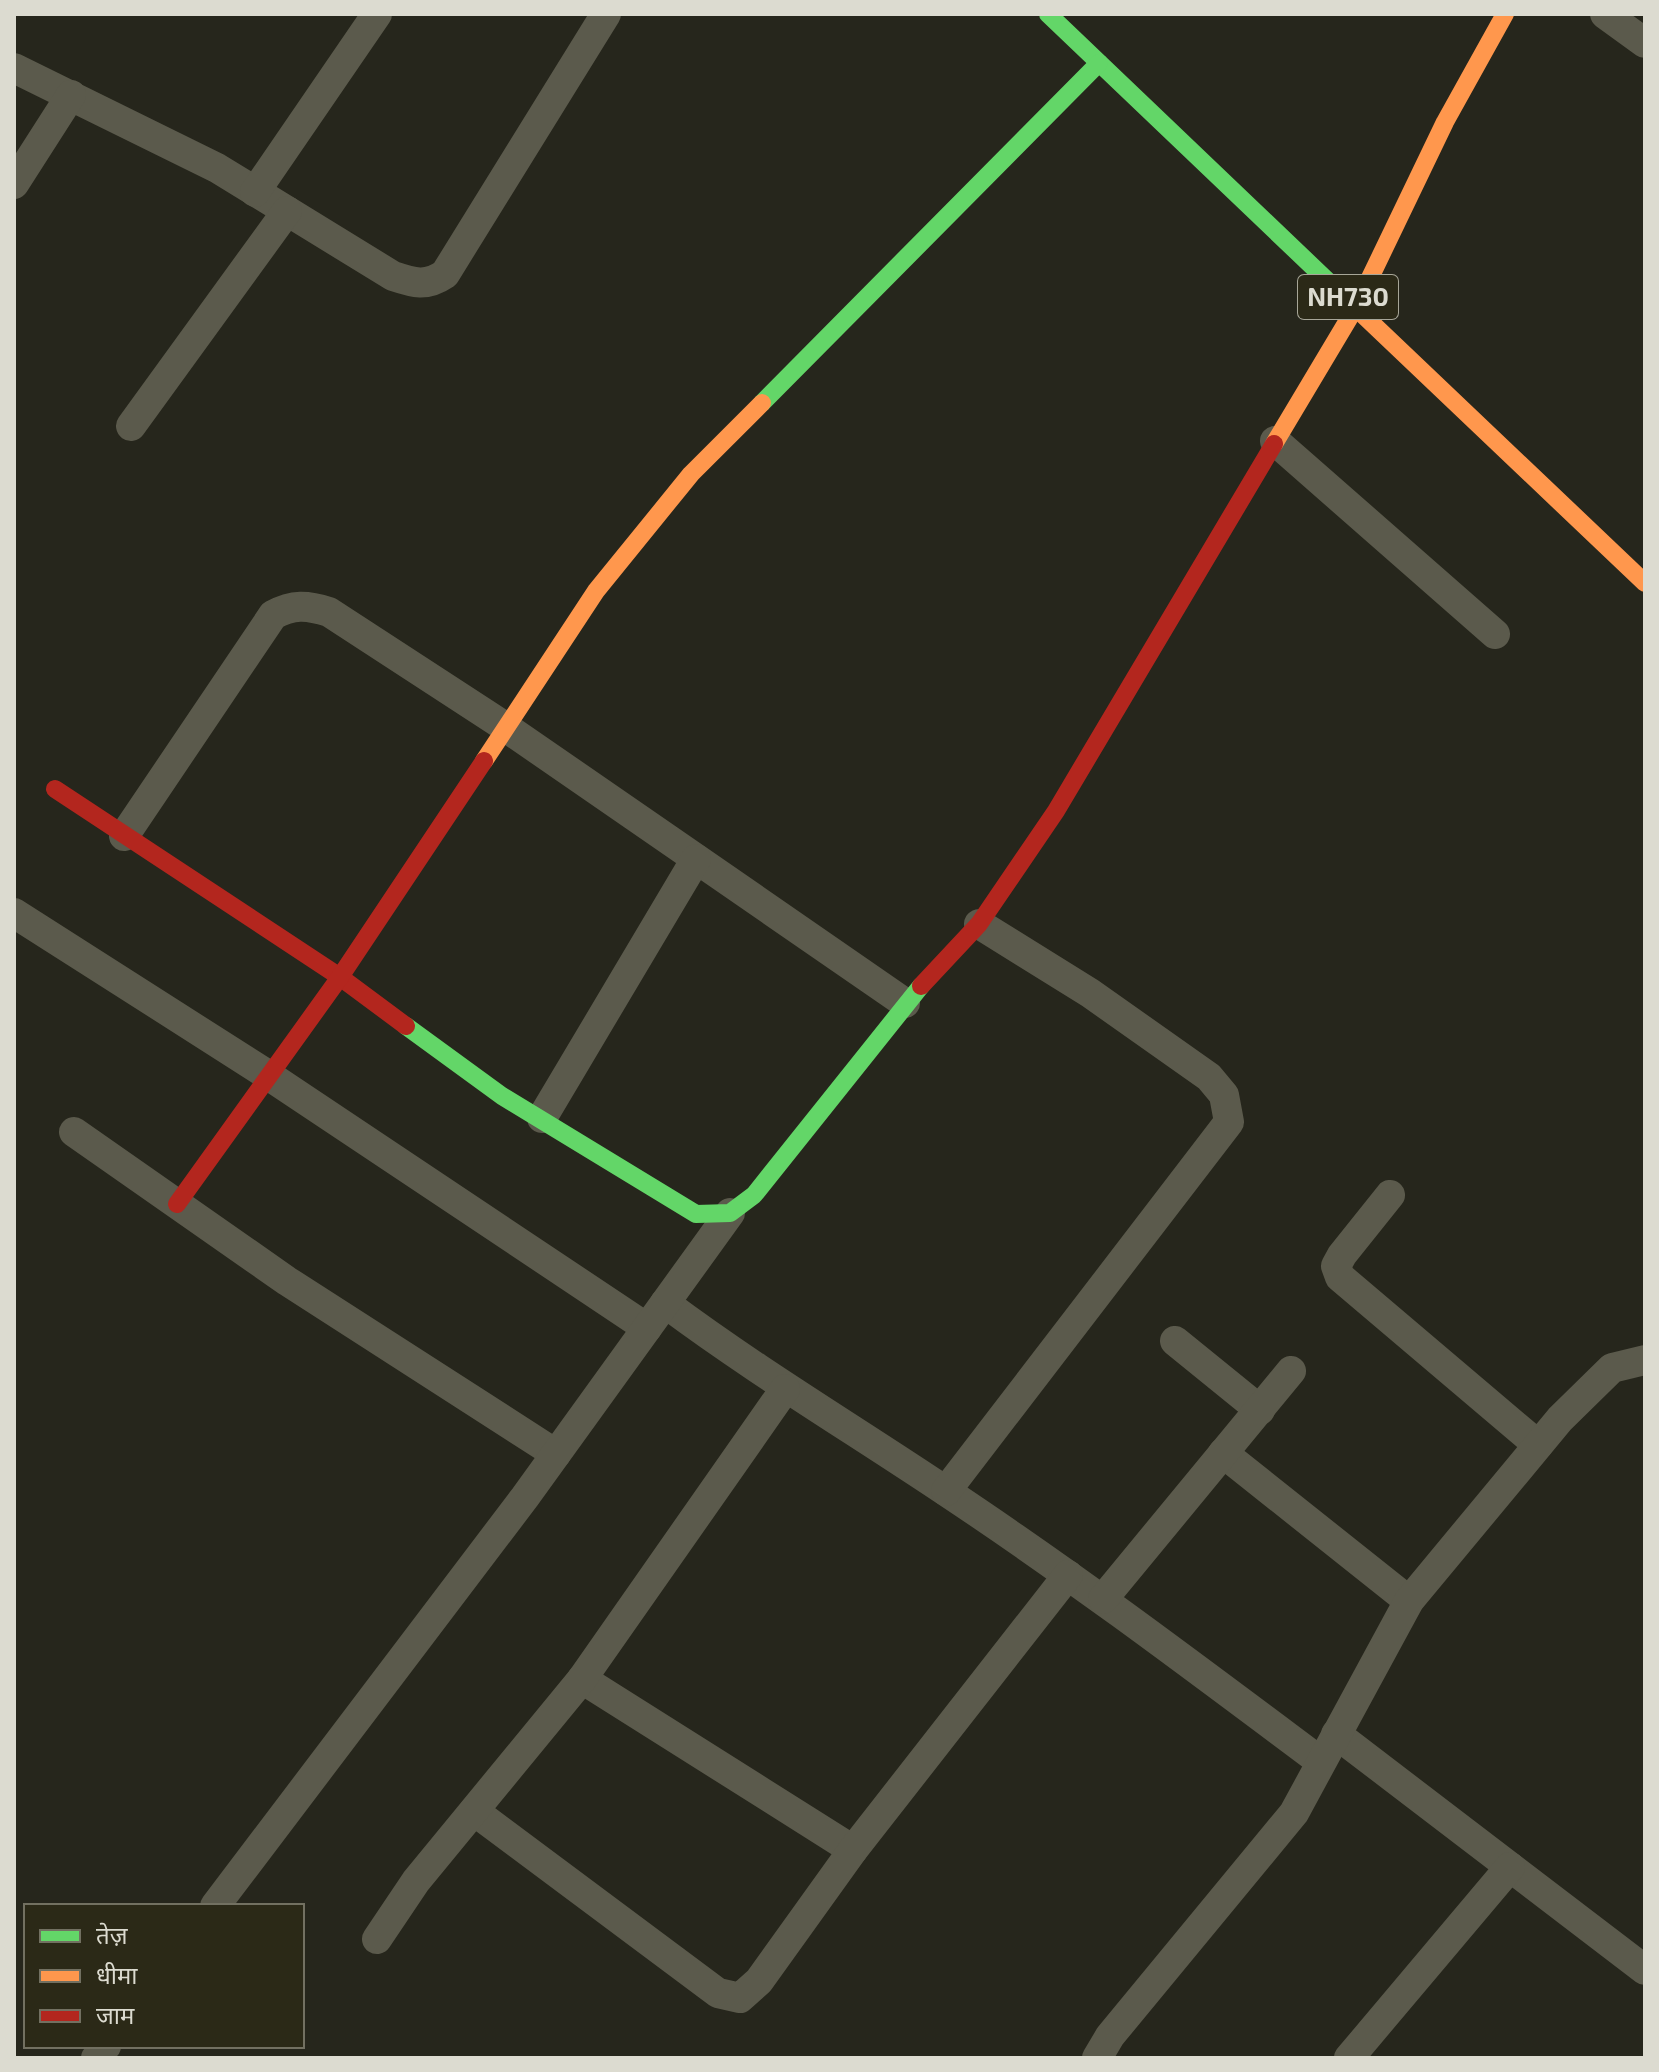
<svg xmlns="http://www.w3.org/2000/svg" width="1659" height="2072" font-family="'Exo 2','Noto Sans Devanagari',sans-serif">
	<rect width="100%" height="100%" fill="#26261c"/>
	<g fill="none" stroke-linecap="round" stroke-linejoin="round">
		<!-- street -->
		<g stroke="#5b5a4c" stroke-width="30">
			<path d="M1605,14L1645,43"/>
			<path d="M14,68L217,168L393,276C414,283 426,287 445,274L606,14"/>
			<path d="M14,184L71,95"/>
			<path d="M255,192L377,14"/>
			<path d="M131,426L287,211"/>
			<path d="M1275,441L1495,634"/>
			<path d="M124,836L273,615C293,604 307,605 329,612L504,726L905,1003"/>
			<path d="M14,913L268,1075L647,1328"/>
			<path d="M542,1118L696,859"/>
			<path d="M74,1132L287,1281L556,1454"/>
			<path d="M1390,1195L1342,1255L1336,1266L1340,1277L1538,1445"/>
			<path d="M665,1303C756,1371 853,1429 947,1492C1075,1577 1198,1670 1321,1762"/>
			<path d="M1175,1341L1260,1410"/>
			<path d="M1223,1453L1409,1601"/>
			<path d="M946,1491L1229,1122L1224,1095L1209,1077L1090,993L979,924"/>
			<path d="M1103,1599L1291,1371"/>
			<path d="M582,1679L853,1850"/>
			<path d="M1336,1734L1645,1970"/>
			<path d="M474,1811L718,1993L740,1998L759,1981L853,1850L1068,1575"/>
			<path d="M215,1906L525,1497L730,1213"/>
			<path d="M377,1939L416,1881L582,1679L785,1389"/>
			<path d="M96,2058L106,2046"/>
			<path d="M1097,2058L1110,2036L1294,1813L1409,1601L1560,1419L1612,1368L1645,1360"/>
			<path d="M1349,2058L1510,1867"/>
		</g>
		<!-- fast -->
		<g stroke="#63d668" stroke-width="18">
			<path d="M1048,14L1358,310"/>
			<path d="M762,403L1099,63"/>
			<path d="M406,1026L502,1096L696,1214L730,1213L754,1195L921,986"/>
		</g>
		<!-- slow -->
		<g stroke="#ff974d" stroke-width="18">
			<path d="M1358,310L1645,583"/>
			<path d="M1274,444L1357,305L1445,122L1505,14"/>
			<path d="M484,761L596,591L691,474L762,403"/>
		</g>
		<!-- jam -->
		<g stroke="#b3261e" stroke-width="18">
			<path d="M55,789L340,977L406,1026"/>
			<path d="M921,986L979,924L1056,811L1274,444"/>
			<path d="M177,1204L340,977L484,761"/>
		</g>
	</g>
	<g text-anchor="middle" stroke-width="8" stroke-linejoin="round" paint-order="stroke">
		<!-- shield labels -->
		<rect fill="#2b2917" stroke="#a7a698" stroke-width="2" x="1298" y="275" width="100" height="44" rx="6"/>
		<g font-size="26" font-weight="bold" fill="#dcdbd0">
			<text x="1348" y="306">NH730</text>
		</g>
	</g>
	<!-- border -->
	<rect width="1659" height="2072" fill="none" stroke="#dcdbd0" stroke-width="32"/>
	<!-- legend -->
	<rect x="24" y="1904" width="280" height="144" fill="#2b2917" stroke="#727061" stroke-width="2"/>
	<rect x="40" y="1930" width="40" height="12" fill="#63d668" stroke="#727061" stroke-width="2"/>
	<text x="96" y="1944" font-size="24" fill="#dcdbd0">तेज़</text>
	<rect x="40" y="1970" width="40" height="12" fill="#ff974d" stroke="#727061" stroke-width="2"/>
	<text x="96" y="1984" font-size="24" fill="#dcdbd0">धीमा</text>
	<rect x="40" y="2010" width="40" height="12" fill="#b3261e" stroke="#727061" stroke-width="2"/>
	<text x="96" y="2024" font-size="24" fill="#dcdbd0">जाम</text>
</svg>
